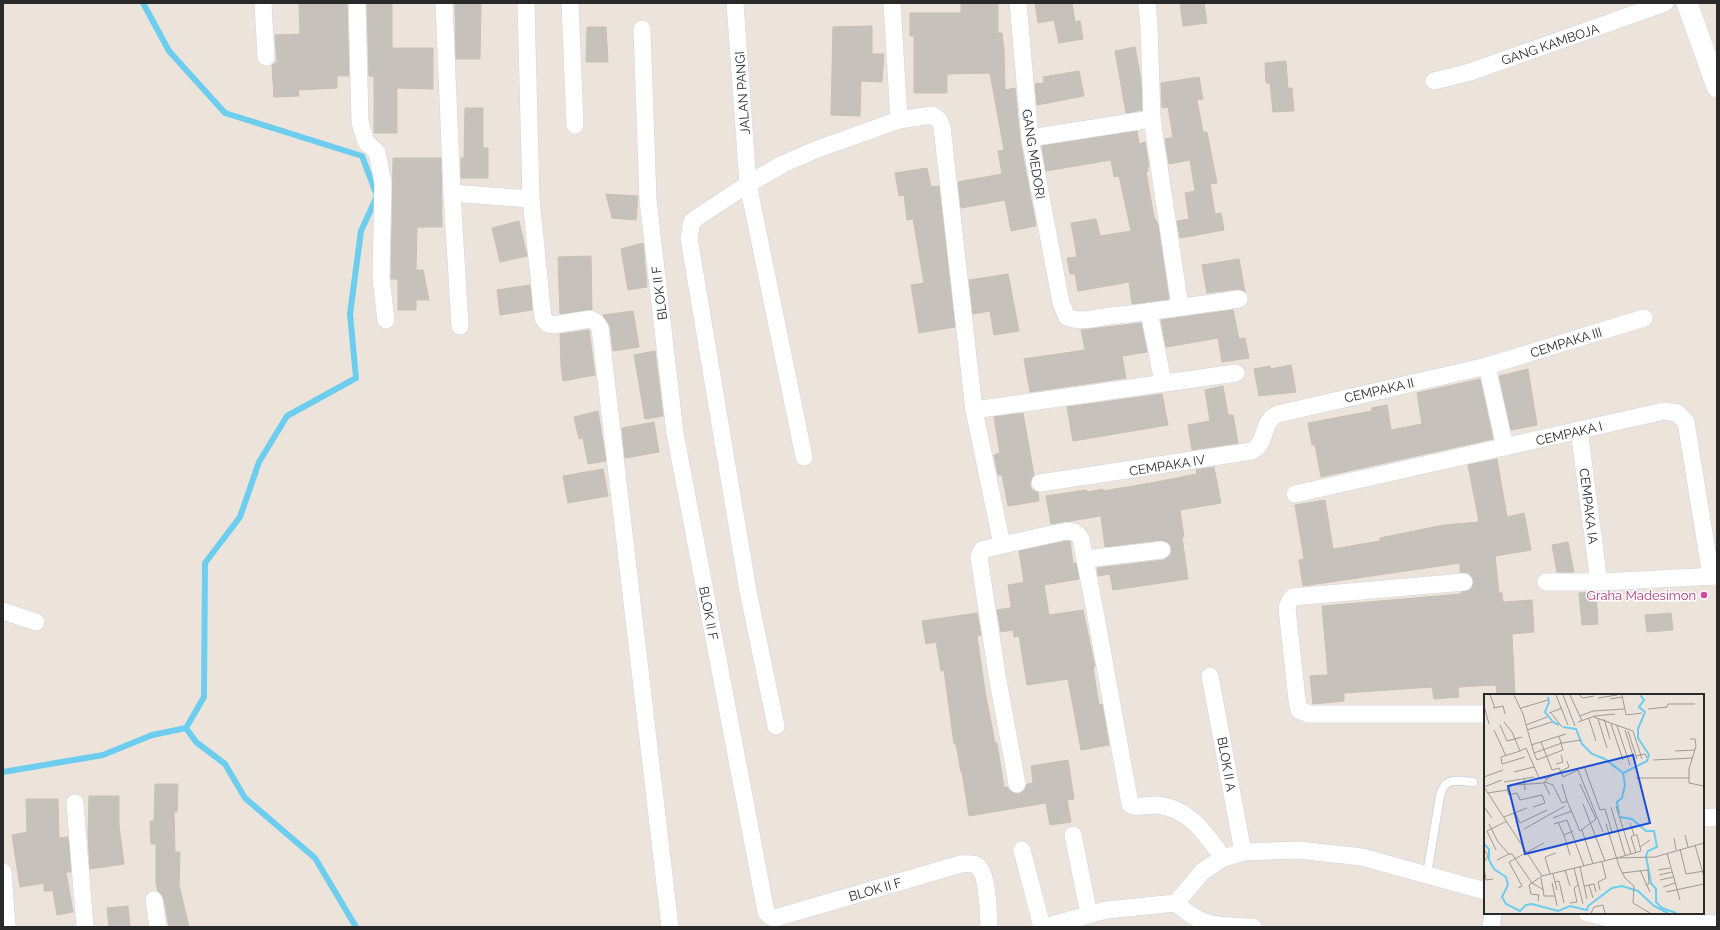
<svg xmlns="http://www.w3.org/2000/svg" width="1720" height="930" font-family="Raleway,sans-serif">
	<rect width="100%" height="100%" fill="#ece4db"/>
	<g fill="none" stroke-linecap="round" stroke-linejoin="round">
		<!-- stream -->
		<g stroke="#6dcdee" stroke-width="6">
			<path d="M186,728L196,742L225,764L245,798L315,858L356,927"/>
			<path d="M3,772L103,755L152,735L186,728L204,697L205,563L240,517L259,462L287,416L356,378L350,314L361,231L377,196L362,156L225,113L169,51L143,3"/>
		</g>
	</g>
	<!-- building -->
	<g fill="#c7c1bb" stroke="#c7c0b5">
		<path d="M299,3H347L349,76H337V88L298,90L299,96L274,97L272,65L277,62L275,35L300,34Z"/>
		<path d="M367,3H392V48H433V89L397,88V133H374V76H369Z"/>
		<path d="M455,3H481L480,59H456Z"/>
		<path d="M961,3H998V33H1002L1004,50L1005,90L1015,88L1020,140L1036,226L1011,231L1005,200L961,208L958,182L1002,174L998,151L1004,150L990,73L947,74V93H914V36H910V13H961Z"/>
		<path d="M1035,3H1072L1075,22L1080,21L1083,39L1059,43L1054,20L1038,23Z"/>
		<path d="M1180,3H1204L1207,23L1183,26Z"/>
		<path d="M872,26V54H884L882,82L861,81L860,116L831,115L833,27Z"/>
		<path d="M587,27H606L608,62H586Z"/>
		<path d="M1135,47L1141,80L1142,110L1126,113L1115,51Z"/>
		<path d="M1286,61L1288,88H1292L1294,111L1273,112L1270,83H1266L1265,63Z"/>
		<path d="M1079,71L1084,96L1037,105L1035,84L1044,83L1043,77Z"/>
		<path d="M1199,77L1203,99L1197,100L1203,132H1207L1217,183L1210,184L1215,214L1221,213L1224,230L1180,238L1177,221L1189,219L1185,193L1195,191L1190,160L1169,164L1165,139L1173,137L1168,107L1162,108L1161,83Z"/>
		<path d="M465,108H483V148H488V178H461V158H464Z"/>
		<path d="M1137,131L1139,144L1145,142L1149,167H1147L1148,171L1146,172L1154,217L1158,224L1169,299L1132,304L1129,282L1078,291L1075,274H1070L1067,258L1077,257L1071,223L1096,219L1100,236L1131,231L1119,176L1114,177L1111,160L1046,171L1042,146Z"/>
		<path d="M393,158H441L442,227H417L416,270H423L429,300H416V310H398V279H391Z"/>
		<path d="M927,168L931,187L939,186L955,327L919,333L911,285L924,283L913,219L907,220L904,195L899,196L895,173Z"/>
		<path d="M606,194L638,196L636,220L612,218Z"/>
		<path d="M519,221L527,256L500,262L492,228Z"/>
		<path d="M643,243L647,287L628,290L621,249Z"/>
		<path d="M591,256L592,310L560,314L558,257Z"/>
		<path d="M1239,259L1245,292L1238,289L1207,293L1202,265Z"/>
		<path d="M1008,274L1019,331L994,335L990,311L973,314L969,280Z"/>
		<path d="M530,285L532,310L500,315L497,290Z"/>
		<path d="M1233,310L1239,339L1245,338L1249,358L1222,362L1218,338L1166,347L1161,320Z"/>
		<path d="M633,311L639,347L613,351L610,326L603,315Z"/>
		<path d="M1141,323L1147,352L1122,356L1126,378L1030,392L1024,359L1085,350L1081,330Z"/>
		<path d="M589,330L595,375L563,381L561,366L560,334Z"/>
		<path d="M655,351L663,416L645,419L634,355Z"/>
		<path d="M1291,365L1296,392L1259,396L1254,369L1270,366V369Z"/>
		<path d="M1528,369L1537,425L1511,430L1499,376Z"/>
		<path d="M1480,379L1493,439L1321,477L1315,445H1312L1308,423L1372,411L1371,408L1387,405L1391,430L1422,424L1417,393Z"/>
		<path d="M1223,386L1228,415H1233L1238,443L1192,450L1188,425L1210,421L1205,390Z"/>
		<path d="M1162,394L1168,425L1073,441L1067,407Z"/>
		<path d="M598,411L606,461L588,464L583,438L579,439L574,417Z"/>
		<path d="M1023,413L1034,475L1031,479L1030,485L1032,490L1038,492L1039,501L1008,506L1002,475H998L994,455L1000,453L994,417Z"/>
		<path d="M654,422L659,452L625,458L622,428Z"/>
		<path d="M1497,459L1507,517L1524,513L1531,550L1495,556L1499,593H1502L1503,602L1532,600L1534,632L1512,634L1515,695H1497L1496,685L1458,687L1459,697L1434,699L1432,687L1344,693V701L1313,704L1310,676L1328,675L1322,606L1461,594V592L1470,590L1474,581L1469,573L1460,572V563L1303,586L1299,560L1304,559L1295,505L1325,500L1333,549L1380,541V538L1444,525L1479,522L1468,465Z"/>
		<path d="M1214,467L1221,503L1180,510L1184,537H1182L1188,579L1113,590L1110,574L1098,576L1097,568L1164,560L1171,554L1170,544L1161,540L1105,547L1101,516L1051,524L1046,496L1086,490L1087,492L1103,489V491L1151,483L1197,474L1196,470Z"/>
		<path d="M603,469L608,496L568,503L563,476Z"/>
		<path d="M1067,541H1070L1073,564L1076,563L1079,579L1044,585L1049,615L1083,610L1095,667H1093L1099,705L1102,704L1109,745L1081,750L1068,679L1027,685L1019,636L1014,637L1013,630L1001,632L997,610L1010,608L1011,605L1008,585L1024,582L1019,551Z"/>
		<path d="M1568,542L1574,572H1557L1552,545Z"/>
		<path d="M1596,592L1598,624L1582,625L1579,593Z"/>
		<path d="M977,613L981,635L977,636L985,691L995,743H997L1004,787H1007L1013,793L1019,794L1024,791L1027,784L1033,783L1031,766L1068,760L1074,799L1067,800L1071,822L1050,825L1046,803L969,816L962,772H961L956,744H954L944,670L941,671L936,642L926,644L922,621Z"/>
		<path d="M1671,613L1673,630L1647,632L1645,615Z"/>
		<path d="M155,784H178L177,812H174L175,852H180L179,885L189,927H169L164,899L158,891L156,883V844H151L150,821H154Z"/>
		<path d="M89,796H119V825L124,864L90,869L88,834Z"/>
		<path d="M26,799H58L59,838L68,837L71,872H66L73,912L57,915L53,891H44V883L20,887L12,835L27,832Z"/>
		<path d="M128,906L130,927H109L107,908Z"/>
	</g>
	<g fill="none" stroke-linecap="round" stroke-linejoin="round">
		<defs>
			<path id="service" d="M1427,874L1440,796C1445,776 1456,781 1473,782"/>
			<g id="minor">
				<path d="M263,3L266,57"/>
				<path d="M357,3L360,122L366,142L377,152L383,183L381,278L386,320"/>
				<path d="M444,3L452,193L460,326"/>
				<path d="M526,3L531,199L543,318L548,324L553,325L590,319L596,322L600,328L670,927"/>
				<path d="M570,3L575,125"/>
				<path d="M735,3L748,184L804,457"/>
				<path d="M892,3L899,120"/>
				<path d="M1018,3L1030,138L1061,303L1067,317C1081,323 1095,318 1110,316C1153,312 1196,305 1239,299"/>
				<path d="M1147,3L1149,26L1152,119"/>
				<path d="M642,29L648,200L675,433L766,912L770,916L775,918L961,864C966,864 972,863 976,865C989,873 988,913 989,927"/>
				<path d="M1434,81L1470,72L1665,3"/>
				<path d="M1030,138L1152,119L1180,307"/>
				<path d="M452,193L531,199"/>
				<path d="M1149,312L1163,382"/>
				<path d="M1487,366L1505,447"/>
				<path d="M974,410L1236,373"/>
				<path d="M1579,430L1599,582"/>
				<path d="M1040,483L1252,451C1269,441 1260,422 1278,414L1487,366L1644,318"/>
				<path d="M1295,494L1664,411L1677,413L1686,422L1711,576"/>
				<path d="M1002,545L982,550L979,557L997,675L1017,784"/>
				<path d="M1085,559L1162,550"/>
				<path d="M1464,582L1293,597L1290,600L1287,608L1297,700L1299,710L1309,714H1485"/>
				<path d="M1546,582H1599L1717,576"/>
				<path d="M3,611L36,622"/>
				<path d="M1210,676L1243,852"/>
				<path d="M776,726L748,591L689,238L692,221L748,184L783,164L815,150L899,120L932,115L939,120L942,127L974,410L1002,545L1066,531C1073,531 1077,532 1081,539L1095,611L1130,804C1137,809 1148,804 1157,805C1189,808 1206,834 1223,858"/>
				<path d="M75,803L85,927"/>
				<path d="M1703,818L1717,817"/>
				<path d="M1073,835L1089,915"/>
				<path d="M1022,850L1042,927"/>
				<path d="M3,872L7,927"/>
				<path d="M154,900L158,927"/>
				<path d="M1176,903C1205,929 1216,925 1253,927"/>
				<path d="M1587,913L1613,919L1717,924"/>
				<path d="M1045,927L1106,910L1176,903L1203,871L1223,858L1243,852L1298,850L1362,857L1485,891"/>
				<path d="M1491,927L1493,913"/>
			</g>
			<path id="tertiary" d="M1687,3L1717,87"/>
		</defs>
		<!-- service casing -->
		<use href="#service" stroke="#d0d4e2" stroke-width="10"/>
		<!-- minor casing -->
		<use href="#minor" stroke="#d0d4e2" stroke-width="18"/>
		<!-- tertiary casing -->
		<use href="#tertiary" stroke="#d0d4e2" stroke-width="22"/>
		<!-- service -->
		<use href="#service" stroke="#fff" stroke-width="8"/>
		<!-- minor -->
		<use href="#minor" stroke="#fff" stroke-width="17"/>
		<!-- tertiary -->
		<use href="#tertiary" stroke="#fff" stroke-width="21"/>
	</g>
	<!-- markers -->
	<circle fill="#d1479c" stroke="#fff" stroke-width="1.5" cx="1704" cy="595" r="4"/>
	<g text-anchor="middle" stroke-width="3" stroke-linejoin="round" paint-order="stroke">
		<!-- street labels -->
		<g font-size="13" fill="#292929" stroke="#fff">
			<text transform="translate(1550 44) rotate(-19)" y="5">GANG KAMBOJA</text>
			<text transform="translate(742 93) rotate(-94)" y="5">JALAN PANGI</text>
			<text transform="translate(1034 154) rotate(81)" y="5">GANG MEDORI</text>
			<text transform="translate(659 293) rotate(-97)" y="5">BLOK II F</text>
			<text transform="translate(1566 342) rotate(-17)" y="5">CEMPAKA III</text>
			<text transform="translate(1379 390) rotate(-13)" y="5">CEMPAKA II</text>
			<text transform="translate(1569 433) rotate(-13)" y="5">CEMPAKA I</text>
			<text transform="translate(1167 465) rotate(-9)" y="5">CEMPAKA IV</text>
			<text transform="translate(1589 506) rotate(83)" y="5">CEMPAKA IA</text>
			<text transform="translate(709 613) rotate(79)" y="5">BLOK II F</text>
			<text transform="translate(1227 764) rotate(80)" y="5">BLOK II A</text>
			<text transform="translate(875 889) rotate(-16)" y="5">BLOK II F</text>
		</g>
		<!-- hotel labels -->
		<g font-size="13" fill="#b23c85" stroke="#fff" text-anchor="end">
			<text x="1696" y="600">Graha Madesimon</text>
		</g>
	</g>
	<!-- overview -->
	<g transform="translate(1484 694)">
		<rect width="220" height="220" fill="#ece4db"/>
		<path fill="none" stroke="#6dcdee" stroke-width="2" d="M64,3L65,8L61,18L69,28L75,31M79,33L92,35L98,50L108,60L121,65L139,79M135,120L133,108L138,104L141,91L139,79L163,67L165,61L154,44V35L161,18L155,13L160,6L156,1M136,123L148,125L162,137H170L173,153L164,157L162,162L167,189L172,195V208L178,214L192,219M0,150L5,155V166L10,175L22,183L24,191L18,203L22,210L36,217L42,211L48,210L74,217L86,212L103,216L104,212L128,194L138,192L154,197L170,212L184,219"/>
		<path fill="none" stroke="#9e9994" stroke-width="1" d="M6,1L11,14M30,1L39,20L50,59L78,49L97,46M72,1L84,31M79,1L91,32M86,1L98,27M95,1L99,4L110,2M138,1L142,21L158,19M114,4L133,1M126,5L138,3M0,12L5,30M9,14L19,12L21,20M37,14L64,6M164,15L183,13L184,10H211M65,19L78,14M67,19L78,33M96,22L109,17L140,15M110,23L149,37L158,65M105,25L112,47M114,25L123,54M120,25L126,45M20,28L28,38L36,57L42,54L55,84H64M94,28L111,22L131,20M127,30L139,66M16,31L23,47L38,43M42,31L63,23M133,32L146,71M10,36L22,62M43,36L68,28M141,36L151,68M144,37L153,65M206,45H211L212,52L205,75V89L220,92M57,48L68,76L75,74L79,83L94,76L119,138M47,51L82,40M36,57L17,63L18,70L41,63M191,57L211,56M50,59L53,66L79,56L75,42M152,62L161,60L163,64M169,66L209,64M72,70L79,68L77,61M100,72L116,116L121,115L128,138M30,78L50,73M0,83L19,76M40,84L41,96M152,84H205M20,88L50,83M61,88L69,91L78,109L83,107L96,137L112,125L96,90M60,89L66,101M78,90L83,107M0,93L58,182M0,93L18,86M23,96L25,101L33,99L36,106L58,101L61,109L49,113M4,99L23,96L24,93L30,91L60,89L64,84L85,73L83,67M99,110L121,167M132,112L147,160M0,113L8,124M127,113L141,161M31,118L36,129L63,116M20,123L43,114M69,124L88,117M74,128L80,141L89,137M146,129L150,141M5,130L14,148L25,160H28L48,189L60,196M70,130L83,126L100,172M122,130L135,172L141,184L150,192L149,209L166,219M40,135L81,112M98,136L109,170M80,141L86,161M150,141L147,143L152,159M201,141L204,153M190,144L192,156M211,151L220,183M156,153L166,146M0,155L4,162L0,168M196,155L202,180L220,177M12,156L3,137L23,127M183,159L196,206M133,164L157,157L153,141H150M13,166L25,160M96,173L103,205M0,174L2,186L9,185M90,174L99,210M81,176L86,192M156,176L166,198M174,176L186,174M138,179L164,176L165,190L161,191M66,180L61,163L72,159M69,180L73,196M175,181L188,178M57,184L60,202H71L73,212M176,186L189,183M71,188L75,187L80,209M68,189L71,202M105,191L109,204M101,192L110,190L112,198M179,193L191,189M34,194L38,192L25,168L60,149M116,196L114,188L122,184L118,168M182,198L220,190M54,207L55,201L47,200L45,191L58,182L132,164L171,163L220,149M86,209L93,208L90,194L94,191M107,219L110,213L119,211L121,219"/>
		<path fill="#1d4ed8" fill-opacity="0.15" stroke="#1d4ed8" stroke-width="2" d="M149,61L166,129L41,160L24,92Z"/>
		<rect width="220" height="220" fill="none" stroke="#292929" stroke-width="2"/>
	</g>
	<!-- border -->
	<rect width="1720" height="930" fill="none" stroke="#292929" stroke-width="8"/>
</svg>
